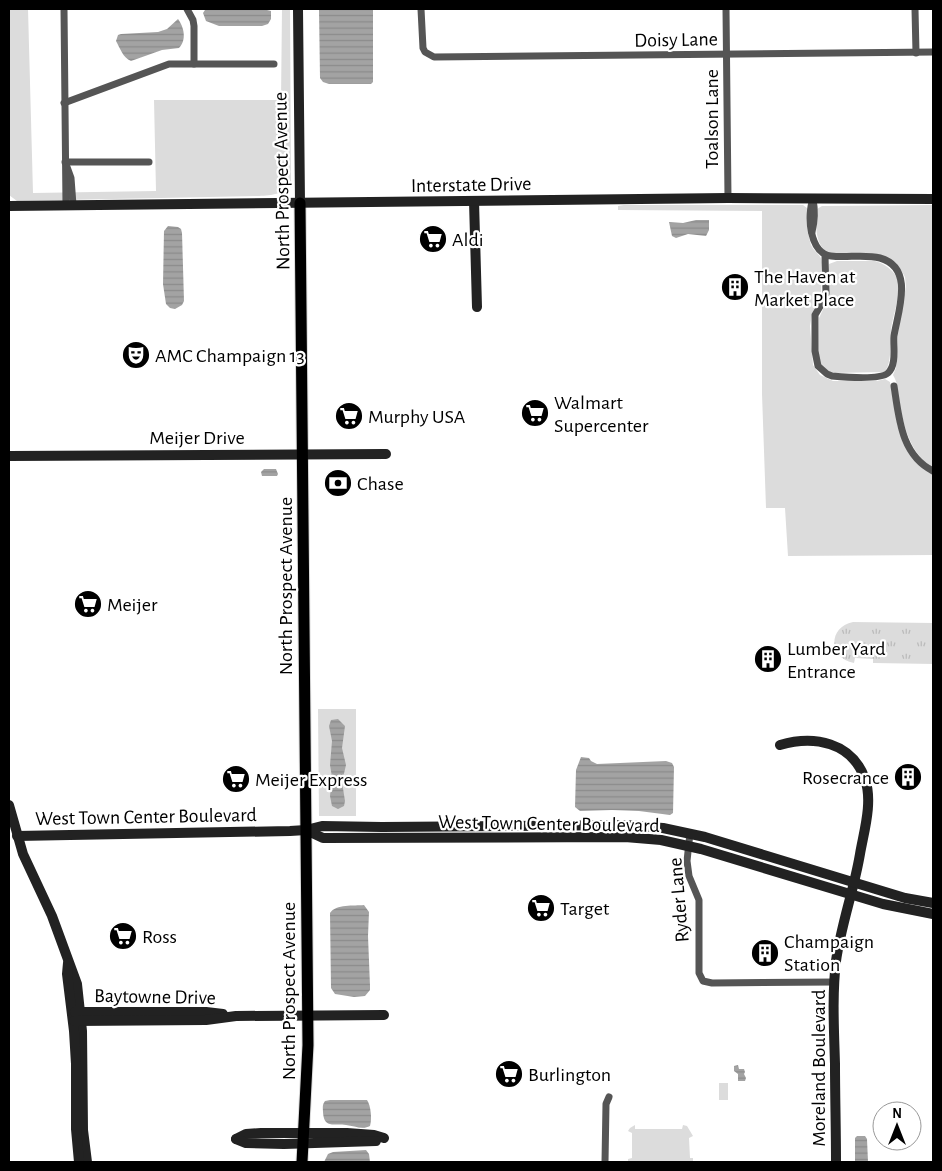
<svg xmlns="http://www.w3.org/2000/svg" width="942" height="1171" font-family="'Alegreya Sans',sans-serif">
	<defs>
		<pattern id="park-tufts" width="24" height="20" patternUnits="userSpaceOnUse" patternTransform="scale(1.25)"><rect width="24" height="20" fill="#dcdcdc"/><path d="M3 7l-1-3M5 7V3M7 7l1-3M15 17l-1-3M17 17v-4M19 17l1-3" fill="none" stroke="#bbb"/></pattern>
		<pattern id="water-rules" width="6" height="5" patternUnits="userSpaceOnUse" patternTransform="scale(1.25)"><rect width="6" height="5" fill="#a3a3a3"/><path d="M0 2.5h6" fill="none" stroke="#8b8b8b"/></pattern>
	</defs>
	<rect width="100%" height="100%" fill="#fff"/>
	<!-- grass -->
	<g fill="#dcdcdc">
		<path d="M9,9H28L33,193L156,191L154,100H281L282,9H290L291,182C285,195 272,195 259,196L17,201L9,195Z"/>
		<path d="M624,205H803L807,208C809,220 807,233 811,245C814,252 821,254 822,262L821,296L812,314L810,326L813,365L820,375L833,381H877L885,379L890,382L898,428L928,472L933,474V555L788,556L785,508H766L762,394V211L618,210V206Z"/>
		<path d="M933,205V468C908,451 904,425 898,397C897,389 898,383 893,375L896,368L899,319L906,287L905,277L901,270L891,260L826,252C814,240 816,225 817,209L822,206Z"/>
		<path d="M837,261H875C885,264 894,270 898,280C902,293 892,317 891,331C890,342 892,366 884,372L834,373L828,371L821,365L818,356L819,318L826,303L829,264Z"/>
		<path d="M318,709H356V816H319Z"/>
		<rect x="719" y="1083" width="9" height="17"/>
		<path d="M635,1125V1129H682L683,1125L687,1126L693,1136L689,1138L690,1158H693V1162H688V1161L628,1162V1159L632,1158V1133L628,1131L630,1128Z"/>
	</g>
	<!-- park -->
	<path fill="url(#park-tufts)" d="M853,622L933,623V664L875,663H873V659L855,658L854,663C828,658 828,627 853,622Z"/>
	<!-- water -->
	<g fill="url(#water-rules)">
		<path d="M319,9H373V82L371,84H329L323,82L320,78Z"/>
		<path d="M205,10H267L271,11V19L268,24L262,26H219L206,21L203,13Z"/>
		<path d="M178,19C184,27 187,40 179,48L162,50L131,61C123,58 120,48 116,41L118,35L121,34L158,32L167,29Z"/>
		<path d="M696,220H709V230L706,236L688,234L676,238L672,236L669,222L683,223Z"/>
		<path d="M168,226L178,227L181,229L182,233L184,301L182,305L175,309L170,308L166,304L163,284L164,231Z"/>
		<path d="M264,469H276L278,474L277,476H262L261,472Z"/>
		<path d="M338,719L345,726L342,748L346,765L342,782L345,801L344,806L338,809L332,806L330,796L332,777L330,765L332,741L329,726L331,720Z"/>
		<path d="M581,757L589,758L591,761L597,764L666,761L672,763L674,767L673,813L670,815L639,811L612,810L580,811L575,807L576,770Z"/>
		<path d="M364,905L369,912L368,936L370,986V990L365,996L354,997L335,994L331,988L330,913C336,904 354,906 364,905Z"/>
		<path d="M738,1065L739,1069H744L745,1072L744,1074L746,1078L745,1081H738V1074L734,1071V1066Z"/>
		<path d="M330,1100H367C371,1106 372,1119 370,1126C363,1130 354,1126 346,1125C334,1123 324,1129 323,1112C323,1107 322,1105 325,1101Z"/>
		<path d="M857,1136H865L867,1139L868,1162H855V1138Z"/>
		<path d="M366,1150L369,1154L370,1162H324L328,1154L333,1152Z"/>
	</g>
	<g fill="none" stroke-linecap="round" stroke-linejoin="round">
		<defs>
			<path id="primary" d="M300,203L308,1045L302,1162"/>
		</defs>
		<!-- primary casing -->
		<use href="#primary" stroke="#dbdbdb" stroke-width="13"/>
		<!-- street -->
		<g stroke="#555" stroke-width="7">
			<path d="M64,9L66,206"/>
			<path d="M187,9L193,20L194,26V64"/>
			<path d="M421,9L423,48L425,52L434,57L933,52"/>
			<path d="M726,9L728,198"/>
			<path d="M915,9L916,53"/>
			<path d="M64,103L169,64H274"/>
			<path d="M65,162H149"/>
			<path d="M67,167L71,178L73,205"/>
			<path d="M813,199C807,215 809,253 831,256C846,258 865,254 880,258C915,268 898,311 894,336C893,346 897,365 888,373C880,380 843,377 832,376L827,374L818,366L815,351V315L825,298L826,293L825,256"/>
			<path d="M812,232C815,220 815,210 813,199"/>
			<path d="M894,386C899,418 901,455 933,471"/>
			<path d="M690,833L687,861L689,876L699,900V973L703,981L712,983L835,982"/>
			<path d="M605,1162L606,1104L609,1097"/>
		</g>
		<!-- secondary -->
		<g stroke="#222" stroke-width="10">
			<path d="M298,9L300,203"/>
			<path d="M474,201L477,307"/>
			<path d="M9,206L728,198L933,199"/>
			<path d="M9,456L386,454"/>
			<path d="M780,745C814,735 852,742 865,779C873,802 864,831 860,854C854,890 841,925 836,961C832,995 834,1030 835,1064C835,1096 836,1129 836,1162"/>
			<path d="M9,805L23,854L52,916L77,984L82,1031L83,1130L87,1162"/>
			<path d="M306,830L323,838L625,837L661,840L701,849L883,904L933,914"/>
			<path d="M17,836L290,831L306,830L322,826L382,827L626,825L663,828L705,837L905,898L933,903"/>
			<path d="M68,963L67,974L74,1031L76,1064V1129L79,1162"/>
			<path d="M75,1012H206L223,1014"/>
			<path d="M74,1021L206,1020L236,1016L384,1015"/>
			<path d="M236,1139L246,1134L261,1133H347L374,1135L384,1138"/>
			<path d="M236,1139L246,1143L284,1144L376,1141"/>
		</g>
		<!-- primary -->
		<use href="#primary" stroke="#000" stroke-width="11"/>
	</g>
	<!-- icons -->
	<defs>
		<symbol id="supermarket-disc" viewBox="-11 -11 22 22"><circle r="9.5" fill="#000" stroke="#fff"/><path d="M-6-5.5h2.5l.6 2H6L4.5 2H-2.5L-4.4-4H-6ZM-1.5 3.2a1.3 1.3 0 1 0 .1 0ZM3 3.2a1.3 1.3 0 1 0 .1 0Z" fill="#fff"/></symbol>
		<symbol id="building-disc" viewBox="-11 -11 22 22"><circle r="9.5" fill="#000" stroke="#fff"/><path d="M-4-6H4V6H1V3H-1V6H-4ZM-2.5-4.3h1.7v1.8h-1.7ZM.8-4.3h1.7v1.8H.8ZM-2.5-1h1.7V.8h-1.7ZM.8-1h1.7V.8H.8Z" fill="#fff"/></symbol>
		<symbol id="theatre-disc" viewBox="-11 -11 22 22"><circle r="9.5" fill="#000" stroke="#fff"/><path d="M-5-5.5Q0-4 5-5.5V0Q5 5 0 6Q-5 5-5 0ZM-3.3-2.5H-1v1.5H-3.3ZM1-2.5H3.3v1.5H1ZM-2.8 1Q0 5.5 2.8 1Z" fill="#fff"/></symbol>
		<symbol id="bank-disc" viewBox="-11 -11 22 22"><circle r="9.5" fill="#000" stroke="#fff"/><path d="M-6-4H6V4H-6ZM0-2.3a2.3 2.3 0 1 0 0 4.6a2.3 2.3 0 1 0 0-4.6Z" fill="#fff"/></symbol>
	</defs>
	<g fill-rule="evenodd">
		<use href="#supermarket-disc" x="417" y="223" width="32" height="32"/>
		<use href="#building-disc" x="719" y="271" width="32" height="32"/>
		<use href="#theatre-disc" x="120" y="339" width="32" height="32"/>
		<use href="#supermarket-disc" x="519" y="397" width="32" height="32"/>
		<use href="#supermarket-disc" x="333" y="400" width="32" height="32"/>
		<use href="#bank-disc" x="322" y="467" width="32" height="32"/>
		<use href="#supermarket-disc" x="72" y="588" width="32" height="32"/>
		<use href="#building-disc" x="752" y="643" width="32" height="32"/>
		<use href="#building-disc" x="892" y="761" width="32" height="32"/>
		<use href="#supermarket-disc" x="220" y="763" width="32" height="32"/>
		<use href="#supermarket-disc" x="525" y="892" width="32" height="32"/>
		<use href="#supermarket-disc" x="107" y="920" width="32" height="32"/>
		<use href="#building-disc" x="749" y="937" width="32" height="32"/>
		<use href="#supermarket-disc" x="493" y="1058" width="32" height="32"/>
	</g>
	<g text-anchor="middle" stroke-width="4.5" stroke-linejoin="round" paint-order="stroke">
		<!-- street labels -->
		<g font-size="20" fill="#000" stroke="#fff">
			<text transform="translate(676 39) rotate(-1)" y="7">Doisy Lane</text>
			<text transform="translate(711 119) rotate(-90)" y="7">Toalson Lane</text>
			<text transform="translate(281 181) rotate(-91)" y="7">North Prospect Avenue</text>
			<text transform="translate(471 184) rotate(-1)" y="7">Interstate Drive</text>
			<text x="197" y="444">Meijer Drive</text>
			<text transform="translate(285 586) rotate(-90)" y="7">North Prospect Avenue</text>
			<text transform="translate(146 816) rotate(-1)" y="7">West Town Center Boulevard</text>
			<text transform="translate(549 823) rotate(1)" y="7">West Town Center Boulevard</text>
			<text transform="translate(678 900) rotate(-95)" y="7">Ryder Lane</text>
			<text transform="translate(288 991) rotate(-90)" y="7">North Prospect Avenue</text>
			<text transform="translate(155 996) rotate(1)" y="7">Baytowne Drive</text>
			<text transform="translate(818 1068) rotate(-90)" y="7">Moreland Boulevard</text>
		</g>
		<!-- poi labels -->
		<g font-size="20" fill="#000" stroke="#fff" text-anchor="start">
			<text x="452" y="246">Aldi</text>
			<text x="754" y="283">The Haven at<tspan x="754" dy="23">Market Place</tspan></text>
			<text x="155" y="362">AMC Champaign 13</text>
			<text x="554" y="409">Walmart<tspan x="554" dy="23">Supercenter</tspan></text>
			<text x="368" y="423">Murphy USA</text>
			<text x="357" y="490">Chase</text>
			<text x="107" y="611">Meijer</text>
			<text x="787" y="655">Lumber Yard<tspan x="787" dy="23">Entrance</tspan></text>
			<text x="889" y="784" text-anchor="end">Rosecrance</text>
			<text x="255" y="786">Meijer Express</text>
			<text x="560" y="915">Target</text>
			<text x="142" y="943">Ross</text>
			<text x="784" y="948">Champaign<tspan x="784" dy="23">Station</tspan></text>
			<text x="528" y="1081">Burlington</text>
		</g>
	</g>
	<!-- border -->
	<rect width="942" height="1171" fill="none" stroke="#000000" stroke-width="20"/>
	<!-- north arrow -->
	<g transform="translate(897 1126)"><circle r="24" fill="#ffffff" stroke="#999999"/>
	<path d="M0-4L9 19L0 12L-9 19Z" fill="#000000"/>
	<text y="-8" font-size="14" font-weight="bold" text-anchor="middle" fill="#000000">N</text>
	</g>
</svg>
